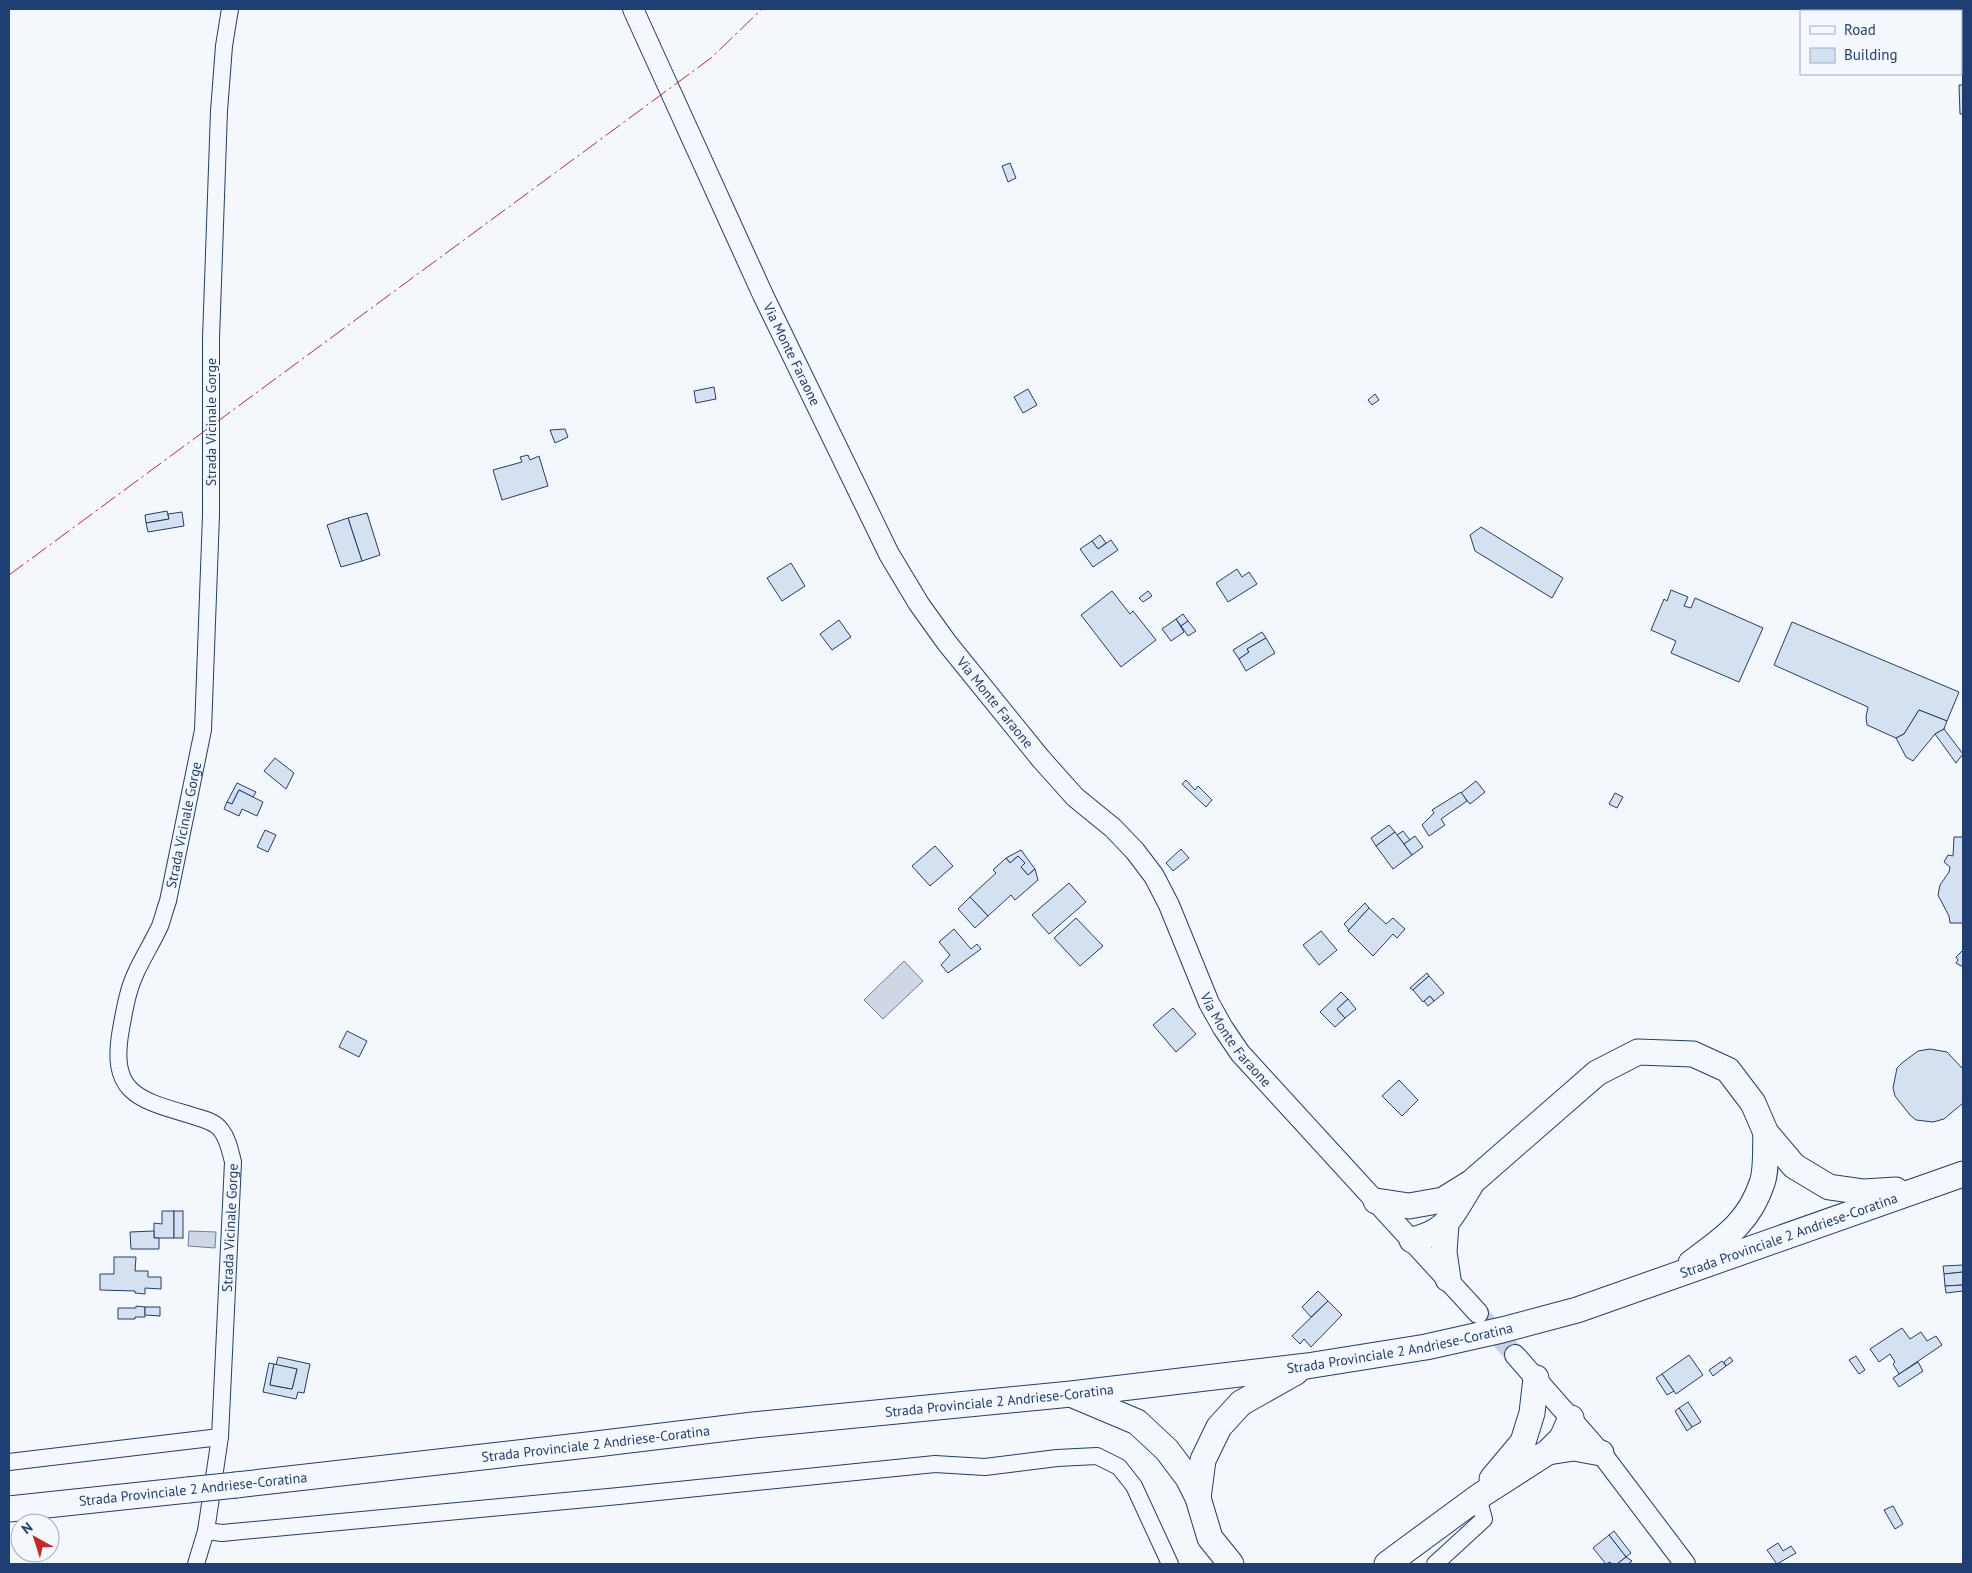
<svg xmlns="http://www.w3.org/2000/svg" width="1972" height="1573" font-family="'PT Sans',sans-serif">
	<rect width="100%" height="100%" fill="#f4f7fb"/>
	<!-- water -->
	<g fill="#cfd7e4" stroke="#687fa3">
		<path d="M904,961L923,981L883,1019L864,1000Z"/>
		<path d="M189,1231L216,1232L215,1248L188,1246Z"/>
	</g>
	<!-- building -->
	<g fill="#d5e0f0" stroke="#1d3f73">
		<path d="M1959,85H1963V114H1960Z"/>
		<path d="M1010,163L1016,178L1008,182L1002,166Z"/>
		<path d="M714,387L716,399L696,403L694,391Z"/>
		<path d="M1028,389L1037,405L1023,413L1014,397Z"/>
		<path d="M1375,394L1379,400L1372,405L1368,400Z"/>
		<path d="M565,429L568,437L555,443L550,430Z"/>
		<path d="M528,455L530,460L539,456L548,486L502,500L493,470L522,462L520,457Z"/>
		<path d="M167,511L169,519L146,523L145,515Z"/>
		<path d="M182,512L184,526L148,532L146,523L169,519L168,514Z"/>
		<path d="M367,513L380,555L362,561L348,518Z"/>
		<path d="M348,518L362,561L341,567L327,525Z"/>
		<path d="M1481,527L1563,578L1552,598L1475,551L1470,535Z"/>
		<path d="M1100,535L1106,543L1098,549L1092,541Z"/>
		<path d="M1111,540L1118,550L1093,567L1080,549L1092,541L1098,549Z"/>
		<path d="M791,563L805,586L782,601L767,578Z"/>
		<path d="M1237,569L1242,577L1249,572L1257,584L1228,602L1216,583Z"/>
		<path d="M1671,590L1688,597L1684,606L1691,608L1695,598L1763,628L1739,682L1671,653L1676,641L1651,630L1664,599L1667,601Z"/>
		<path d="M1112,591L1130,614L1133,611L1156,640L1121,667L1081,615Z"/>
		<path d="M1148,591L1152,596L1143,602L1139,598Z"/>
		<path d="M1183,614L1188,621L1181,626L1176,619Z"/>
		<path d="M1176,619L1184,632L1171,641L1162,629Z"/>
		<path d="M839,620L851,637L832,650L820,634Z"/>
		<path d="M1188,621L1196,631L1188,636L1181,626Z"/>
		<path d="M1792,622L1959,692L1947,721L1919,710L1904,734L1896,738L1867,725L1866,717L1868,707L1774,665Z"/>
		<path d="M1262,632L1266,638L1247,649L1249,652L1239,659L1233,650Z"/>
		<path d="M1266,638L1275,653L1246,671L1239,659L1249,652L1247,649Z"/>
		<path d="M1919,710L1947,721L1944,729L1935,734L1913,761L1906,757L1896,738L1904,734Z"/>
		<path d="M1944,729L1963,754L1956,763L1935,734Z"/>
		<path d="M275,758L294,773L286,789L264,771Z"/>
		<path d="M1186,780L1195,790L1198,786L1212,800L1206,807L1182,784Z"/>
		<path d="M1476,781L1485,792L1470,804L1461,793Z"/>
		<path d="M237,783L256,792L253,797L239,790L232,804L227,802Z"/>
		<path d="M239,790L263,802L257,816L242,809L239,816L224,809L227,802L232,804Z"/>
		<path d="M1461,792L1467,801L1441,819L1445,825L1429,836L1422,825L1434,813L1432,810Z"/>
		<path d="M1615,793L1623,797L1617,808L1609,804Z"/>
		<path d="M1389,825L1395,832L1376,846L1371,838Z"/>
		<path d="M265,830L276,835L268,852L257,847Z"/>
		<path d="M1403,831L1410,840L1404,844L1397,835Z"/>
		<path d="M1395,832L1412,855L1393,869L1376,846Z"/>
		<path d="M1415,836L1423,847L1412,855L1404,844Z"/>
		<path d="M1954,837H1963V923H1950L1949,916L1938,895L1940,885L1949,872L1950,867L1944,862L1948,855L1953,856Z"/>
		<path d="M935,846L953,866L930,886L912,866Z"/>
		<path d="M1181,849L1189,858L1173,871L1166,863Z"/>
		<path d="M1021,850L1035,869L1028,875L1021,867L1025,863L1018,856L1010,863L1006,858Z"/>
		<path d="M1018,856L1025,863L1021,867L1028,875L1035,869L1038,880L1015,900L1011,895L988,916L970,897L996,873L993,870L1006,858L1010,863Z"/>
		<path d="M1069,883L1086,902L1049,934L1032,915Z"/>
		<path d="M970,897L988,916L975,928L958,909Z"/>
		<path d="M1365,903L1369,908L1349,930L1344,924Z"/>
		<path d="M1369,908L1386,924L1393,918L1405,929L1397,938L1393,934L1373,956L1348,931Z"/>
		<path d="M1076,918L1103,946L1080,966L1054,938Z"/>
		<path d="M954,929L971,949L977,944L981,949L948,973L941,965L950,955L939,942Z"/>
		<path d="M1321,931L1337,950L1319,965L1303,945Z"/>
		<path d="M1963,950V967L1956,963L1958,960L1956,957Z"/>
		<path d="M1427,973L1429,976L1413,990L1410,988Z"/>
		<path d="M1429,976L1444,993L1434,1001L1430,996L1423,1002L1413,990Z"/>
		<path d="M1341,992L1348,999L1337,1009L1345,1018L1335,1027L1320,1012Z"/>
		<path d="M1430,996L1434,1001L1428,1006L1424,1001Z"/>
		<path d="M1348,999L1356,1009L1345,1018L1337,1009Z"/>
		<path d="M1173,1008L1196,1034L1176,1052L1153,1025Z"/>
		<path d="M347,1031L367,1041L359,1057L339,1047Z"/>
		<path d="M1930,1049L1947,1052L1963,1069V1103L1944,1119L1933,1122L1916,1120L1910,1115L1895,1096L1893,1088L1897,1068L1902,1063L1918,1051Z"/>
		<path d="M1399,1080L1418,1100L1402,1116L1382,1096Z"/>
		<path d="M162,1211H174V1238H154V1223L162,1224Z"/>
		<rect x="174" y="1211" width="9" height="27"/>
		<path d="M154,1231V1238H159V1249H131L130,1232Z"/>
		<path d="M114,1257H136L135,1271H148V1277H161V1289L145,1288V1294L135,1293V1291L100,1290V1274H114Z"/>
		<path d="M1963,1265V1272L1944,1274L1943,1266Z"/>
		<path d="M1963,1272V1285L1945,1286L1944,1274Z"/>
		<path d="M1963,1285V1291L1946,1293L1945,1286Z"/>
		<path d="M1318,1291L1328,1301L1311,1317L1302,1307Z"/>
		<path d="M1328,1301L1342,1315L1311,1347L1304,1339L1300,1344L1292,1336Z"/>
		<path d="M136,1306L145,1307V1317H135V1319H118V1308H136Z"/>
		<path d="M145,1307H160V1316L145,1315Z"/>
		<path d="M1902,1328L1910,1339L1921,1332L1927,1341L1936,1336L1942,1345L1899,1374L1893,1364L1895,1362L1890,1354L1879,1362L1870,1349Z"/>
		<path d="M1689,1355L1703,1375L1676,1394L1662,1374Z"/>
		<path d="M1856,1356L1865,1370L1859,1374L1849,1360Z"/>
		<path d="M278,1357L310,1364L304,1393L298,1392L296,1399L263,1392L269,1363L274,1364L270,1385L292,1389L297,1369L276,1365Z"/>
		<path d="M1730,1357L1733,1361L1726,1366L1724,1362Z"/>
		<path d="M1722,1361L1726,1366L1713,1376L1709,1370Z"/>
		<path d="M1918,1362L1923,1371L1899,1387L1893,1378Z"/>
		<path d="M274,1364L297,1369L292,1389L270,1385Z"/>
		<path d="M1662,1374L1674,1391L1667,1395L1656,1378Z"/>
		<path d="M1688,1402L1701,1422L1692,1427L1679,1408Z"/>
		<path d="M1679,1408L1692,1427L1687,1431L1675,1411Z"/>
		<path d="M1893,1506L1903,1524L1895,1529L1884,1510Z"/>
		<path d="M1614,1531L1631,1553L1626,1557L1609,1535Z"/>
		<path d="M1609,1535L1626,1557L1617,1564H1612L1610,1562L1606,1564L1593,1548Z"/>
		<path d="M1778,1543L1783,1551L1791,1546L1796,1553L1777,1564L1767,1550Z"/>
		<path d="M1626,1557L1632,1561L1628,1564H1617Z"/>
	</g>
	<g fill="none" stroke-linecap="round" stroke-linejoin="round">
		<!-- tertiary-tunnel -->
		<path stroke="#c9d2e0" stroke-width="20" stroke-dasharray="20 10" stroke-linecap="butt" d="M1478,1313L1515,1355"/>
		<defs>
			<g id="minor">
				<path d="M9,1462L220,1437"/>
				<path d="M206,1531L222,1533L619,1496L935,1464L985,1467L1057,1458L1097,1456L1119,1467L1134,1486L1170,1564"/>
				<path id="s1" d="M196,1564L206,1531L220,1437L233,1162C230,1150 228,1139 221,1130C214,1120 198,1118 187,1114C134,1099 110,1090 121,1029C123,1018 125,1006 128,995C134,970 149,950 160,926C163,918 165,909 168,901L203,730L211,515V339L219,111L224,46L230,9"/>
				<path d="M1435,1564L1484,1519L1478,1497"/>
			</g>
			<g id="tertiary">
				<path id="s2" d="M633,9L763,295L889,554L919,604L947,643L1041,759L1075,797L1113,828L1135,851L1154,876L1169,905L1209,1003L1223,1028L1240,1053L1478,1313"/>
				<path d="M1515,1355L1601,1453L1685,1564"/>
			</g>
			<g id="primary">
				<path d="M1376,1201L1409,1206L1443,1200L1472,1182L1597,1073L1638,1052L1693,1054L1728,1070L1753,1103L1766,1133L1794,1166L1829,1187L1864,1192L1896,1190"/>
				<path d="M1446,1224L1444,1252L1448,1279"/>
				<path d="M1412,1240C1449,1231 1451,1216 1470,1186"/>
				<path d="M1691,1263C1723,1239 1749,1223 1762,1183C1767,1170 1765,1147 1766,1133"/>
				<path d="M1073,1395L1137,1422L1167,1450L1188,1478L1198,1498L1210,1538L1231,1564"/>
				<path d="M1548,1452L1574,1448L1601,1453"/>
				<path d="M1492,1479L1523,1442L1532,1413L1536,1378"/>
				<path id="s3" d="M236,1485L596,1444L753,1425L1071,1394L1307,1366L1426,1347L1502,1330L1577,1310L1963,1174"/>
				<path d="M1198,1498L1203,1460L1219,1427L1241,1403L1296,1372"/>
				<path d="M9,1509L188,1490"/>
				<path d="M1387,1564L1478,1497L1548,1452L1562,1438L1571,1418"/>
			</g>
		</defs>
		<!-- minor casing -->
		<use href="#minor" stroke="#1d3f73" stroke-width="18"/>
		<!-- tertiary casing -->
		<use href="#tertiary" stroke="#1d3f73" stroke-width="22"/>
		<!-- primary casing -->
		<use href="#primary" stroke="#1d3f73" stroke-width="27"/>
		<!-- minor -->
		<use href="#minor" stroke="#f4f7fb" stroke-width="16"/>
		<!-- tertiary -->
		<use href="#tertiary" stroke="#f4f7fb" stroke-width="20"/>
		<!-- primary -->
		<use href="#primary" stroke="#f4f7fb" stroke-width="25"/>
		<defs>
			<path id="primary-bridge" d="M188,1490L236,1485"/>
		</defs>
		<!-- primary-bridge casing -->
		<use href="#primary-bridge" stroke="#1d3f73" stroke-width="27" stroke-linecap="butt"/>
		<!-- primary-bridge -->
		<use href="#primary-bridge" stroke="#f4f7fb" stroke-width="25"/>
		<!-- power -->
		<path stroke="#c62828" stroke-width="1" stroke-dasharray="18 4 2.5 4" stroke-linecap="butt" d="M9,575L711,58L762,9"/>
	</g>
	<g text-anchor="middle" stroke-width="4" stroke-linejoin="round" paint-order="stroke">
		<!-- street labels -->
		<g font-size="14" fill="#1d3f73" stroke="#f4f7fb">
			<text dy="5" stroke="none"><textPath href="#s2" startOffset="380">Via Monte Faraone</textPath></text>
			<text transform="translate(211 422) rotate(-90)" y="5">Strada Vicinale Gorge</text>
			<text dy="5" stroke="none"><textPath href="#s2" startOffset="785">Via Monte Faraone</textPath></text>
			<text dy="5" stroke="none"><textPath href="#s1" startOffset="818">Strada Vicinale Gorge</textPath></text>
			<text dy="5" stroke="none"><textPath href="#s2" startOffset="1205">Via Monte Faraone</textPath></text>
			<text dy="5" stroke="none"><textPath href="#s1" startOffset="339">Strada Vicinale Gorge</textPath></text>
			<text dy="5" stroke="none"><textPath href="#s3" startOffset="1578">Strada Provinciale 2 Andriese-Coratina</textPath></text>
			<text dy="5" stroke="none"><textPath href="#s3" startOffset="1172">Strada Provinciale 2 Andriese-Coratina</textPath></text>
			<text dy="5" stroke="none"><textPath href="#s3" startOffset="768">Strada Provinciale 2 Andriese-Coratina</textPath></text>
			<text dy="5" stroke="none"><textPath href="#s3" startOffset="362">Strada Provinciale 2 Andriese-Coratina</textPath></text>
			<text transform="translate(193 1489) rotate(-6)" y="5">Strada Provinciale 2 Andriese-Coratina</text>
		</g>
	</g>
	<!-- border -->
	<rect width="1972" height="1573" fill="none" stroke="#1d3f73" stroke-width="20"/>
	<!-- legend -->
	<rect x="1800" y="10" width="162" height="65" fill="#f4f7fb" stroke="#9eadc5"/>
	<rect x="1810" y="26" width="25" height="8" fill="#f4f7fb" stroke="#9eadc5"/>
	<text x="1844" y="35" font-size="15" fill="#1d3f73">Road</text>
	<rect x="1810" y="48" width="25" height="15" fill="#d5e0f0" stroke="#9eadc5"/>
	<text x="1844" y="60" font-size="15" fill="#1d3f73">Building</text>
	<!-- north arrow -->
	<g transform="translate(35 1538) rotate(321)"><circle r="24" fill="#f4f7fb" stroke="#9eadc5"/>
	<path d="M0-4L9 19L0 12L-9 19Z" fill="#c62828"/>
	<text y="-8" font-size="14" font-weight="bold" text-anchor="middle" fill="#1d3f73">N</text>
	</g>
</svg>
